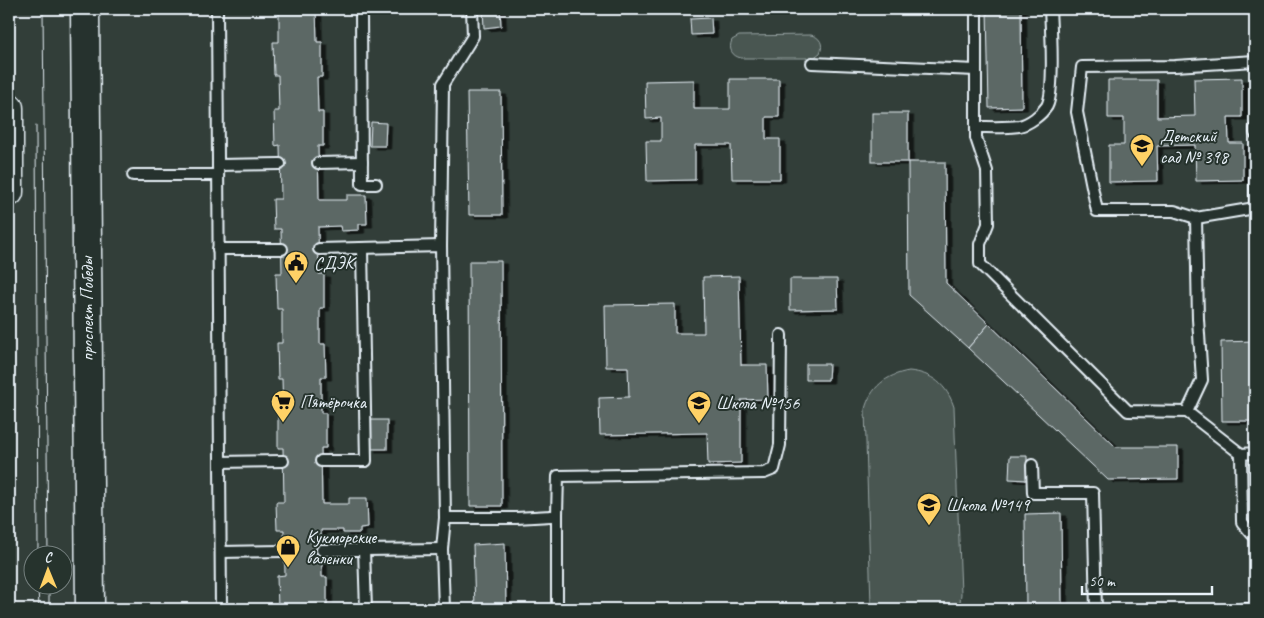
<svg xmlns="http://www.w3.org/2000/svg" width="1264" height="618" font-family="Caveat,sans-serif">
	<defs>
		<filter id="shadow"><feDropShadow dx="5.5" dy="3" stdDeviation="0" flood-color="#0009"/></filter>
	</defs>
	<rect width="100%" height="100%" fill="#323e39"/>
	<filter id="ink" filterUnits="userSpaceOnUse"><feTurbulence type="fractalNoise" baseFrequency=".02" numOctaves="2"/><feDisplacementMap in="SourceGraphic" scale="10" xChannelSelector="R" yChannelSelector="G"/><feConvolveMatrix kernelMatrix="1 2 1 2 8 2 1 2 1" color-interpolation-filters="sRGB"/></filter>
	<g filter="url(#ink)">
		<!-- green -->
		<g fill="#495651" stroke="#98a4a4">
			<path d="M811,35C820,37 824,44 820,53L813,58H741C732,56 728,49 732,40L739,36Z"/>
			<path d="M909,371C932,373 947,385 954,407L961,594L959,609H872L871,606L865,409C871,387 886,375 909,371Z"/>
		</g>
		<!-- building -->
		<g fill="#5c6865" stroke="#e8f1f8" filter="url(#shadow)">
			<path d="M272,9H316L317,42H322V77H317L318,112H323V146H318L319,200H347V195H366L367,224H359V230L341,231L340,226L318,227L319,274H324V308H320V344H325L326,377H321V413H326V448H321L322,504H349V498H367L368,527L360,528V533H343V530H321L322,577H327V609H278L277,576L285,575L284,530H277L276,502H284L283,448H278V412H283L282,379H278L277,343H282V309H277L276,273H282L281,229H274L273,199H281L280,145L275,146L274,111H279L278,75H274L273,42H279V9Z"/>
			<path d="M483,9H500L501,26L484,28Z"/>
			<path d="M987,9H1021L1022,107L989,108Z"/>
			<path d="M711,18L712,34L691,35L690,19Z"/>
			<path d="M1242,78V117H1228L1229,143H1243V180L1196,181L1195,145L1157,146L1158,181L1109,182V145H1124V118H1108V80H1157V117L1195,116L1194,79Z"/>
			<path d="M730,79H779V117H766V139H780V179H732L731,145H695V180L647,181L646,141H661V118L646,119L645,81L694,80V109H730Z"/>
			<path d="M467,92H501L502,215H469Z"/>
			<rect x="872" y="113" width="36" height="49"/>
			<path d="M371,122L386,123L385,146H370Z"/>
			<path d="M908,162H945L946,283L989,324L968,348L909,295Z"/>
			<path d="M469,261H501L502,506H470Z"/>
			<path d="M739,276L741,365H767L768,399L741,400V463L708,464L707,433L600,435L599,398L629,397L628,367H606L605,305L675,304V333H704L703,277Z"/>
			<path d="M790,279H837L838,309L790,310Z"/>
			<path d="M989,324L1116,447H1178V479L1108,480L968,348Z"/>
			<path d="M1255,341V421H1222L1221,342Z"/>
			<path d="M806,364H829L828,380H806Z"/>
			<rect x="370" y="420" width="17" height="29"/>
			<path d="M1010,456H1027V480L1009,479Z"/>
			<path d="M1061,513L1062,609H1026L1025,514Z"/>
			<path d="M505,543L506,609H475L473,545Z"/>
		</g>
		<g fill="none" stroke-linecap="round" stroke-linejoin="round">
			<defs>
				<g id="service">
					<path d="M217,9L221,609"/>
					<path d="M361,9L362,184H376"/>
					<path d="M976,9V138L987,171L988,224L980,244V264L1128,411L1187,412L1241,454"/>
					<path d="M1255,61L1175,66L1082,67L1077,112L1097,211H1174L1196,218L1255,208V156"/>
					<path d="M812,63L976,70"/>
					<path d="M976,127C990,127 1005,128 1019,126C1029,124 1041,115 1047,106C1055,91 1051,28 1050,9"/>
					<path d="M1255,128V133"/>
					<path d="M318,163L362,162"/>
					<path d="M218,165L280,164"/>
					<path d="M133,175H218"/>
					<path d="M441,246L443,84L473,36L472,9"/>
					<path d="M218,249H282"/>
					<path d="M319,249L441,246L445,518L442,549L444,609"/>
					<path d="M1187,412L1202,380L1198,319L1196,218"/>
					<path d="M1255,453L1241,454L1242,522L1252,534H1255"/>
					<path d="M321,461H366L362,249"/>
					<path d="M220,462L283,461"/>
					<path d="M1032,465L1033,493H1093L1096,609"/>
					<path d="M445,518H516L551,516L557,514L558,476L764,473L774,469L780,445L781,335"/>
					<path d="M322,550H364L366,609"/>
					<path d="M364,550L442,549"/>
					<path d="M221,552L284,551"/>
					<path d="M557,609V514"/>
					<path d="M1242,609H1255"/>
				</g>
				<g id="primary">
					<path d="M85,9L90,609"/>
					<path d="M9,108V192"/>
				</g>
			</defs>
			<!-- service casing -->
			<use href="#service" stroke="#e8f1f8" stroke-width="14"/>
			<!-- primary casing -->
			<use href="#primary" stroke="#e8f1f8" stroke-width="31"/>
			<!-- service -->
			<use href="#service" stroke="#26332d" stroke-width="10"/>
			<!-- primary -->
			<use href="#primary" stroke="#26332d" stroke-width="28"/>
			<!-- tram -->
			<g stroke="#e8f1f8" stroke-width="1">
				<path d="M43,9L48,556"/>
				<path d="M36,126L38,556"/>
				<path d="M38,586L39,609"/>
				<path d="M49,586V609"/>
			</g>
		</g>
	</g>
	<!-- icons -->
	<defs>
		<symbol id="school-pin" viewBox="-11 -11 22 30"><path d="M0 17L-7.5 6A9.5 9.5 0 1 1 7.5 6Z" fill="#ffd166" stroke="#26332d"/><path d="M0-5L7-2L0 1L-7-2ZM-4 1L0 2.5L4 1V4Q0 6-4 4Z" fill="#111"/></symbol>
		<symbol id="civic-pin" viewBox="-11 -11 22 30"><path d="M0 17L-7.5 6A9.5 9.5 0 1 1 7.5 6Z" fill="#ffd166" stroke="#26332d"/><path d="M-.6-6.5H3V-4.5H.6V-3L4-1V1h2V6H-6V1h2V-1L-.6-3ZM-1.2 2.5V6h2.4V2.5Z" fill="#111"/></symbol>
		<symbol id="supermarket-pin" viewBox="-11 -11 22 30"><path d="M0 17L-7.5 6A9.5 9.5 0 1 1 7.5 6Z" fill="#ffd166" stroke="#26332d"/><path d="M-6-5.5h2.5l.6 2H6L4.5 2H-2.5L-4.4-4H-6ZM-1.5 3.2a1.3 1.3 0 1 0 .1 0ZM3 3.2a1.3 1.3 0 1 0 .1 0Z" fill="#111"/></symbol>
		<symbol id="shop-pin" viewBox="-11 -11 22 30"><path d="M0 17L-7.5 6A9.5 9.5 0 1 1 7.5 6Z" fill="#ffd166" stroke="#26332d"/><path d="M-5-2.5h2.3a2.7 3.5 0 0 1 5.4 0H5L5.5 6h-11ZM-1.5-2.5h3a1.5 2.3 0 0 0-3 0Z" fill="#111"/></symbol>
	</defs>
	<g fill-rule="evenodd">
		<use href="#school-pin" x="1128" y="132" width="28" height="38"/>
		<use href="#civic-pin" x="282" y="249" width="28" height="38"/>
		<use href="#supermarket-pin" x="269" y="388" width="28" height="38"/>
		<use href="#school-pin" x="685" y="389" width="28" height="38"/>
		<use href="#school-pin" x="915" y="491" width="28" height="38"/>
		<use href="#shop-pin" x="274" y="533" width="28" height="38"/>
	</g>
	<g text-anchor="middle" stroke-width="4" stroke-linejoin="round" paint-order="stroke">
		<!-- poi labels -->
		<g font-size="18" fill="#e8f1f8" stroke="#26332d" text-anchor="start">
			<text x="1160" y="142">Детский<tspan x="1160" dy="21">сад № 398</tspan></text>
			<text x="314" y="269">СДЭК</text>
			<text x="300" y="408">Пятёрочка</text>
			<text x="716" y="409">Школа №156</text>
			<text x="946" y="511">Школа №149</text>
			<text x="306" y="543">Кукморские<tspan x="306" dy="21">валенки</tspan></text>
		</g>
		<!-- street labels -->
		<g font-size="18" fill="#e8f1f8" stroke="#26332d">
			<text transform="translate(87 309) rotate(-90)" y="6">проспект Победы</text>
		</g>
	</g>
	<!-- margin -->
	<rect width="1264" height="618" fill="none" stroke="#26332d" stroke-width="30"/>
	<rect x="15" y="15" width="1234" height="588" fill="none" stroke="#e8f1f8" stroke-width="2" filter="url(#ink)"/>
	<!-- north arrow -->
	<g transform="translate(48 570) rotate(359)"><circle r="24" fill="#26332d" stroke="#747f7e"/>
	<path d="M0-4L9 19L0 12L-9 19Z" fill="#ffd166"/>
	<text y="-8" font-size="14" font-weight="bold" text-anchor="middle" fill="#e8f1f8">С</text>
	</g>
	<!-- scale -->
	<path d="M1082 586v8h130v-8" fill="none" stroke="#e8f1f8" stroke-width="2.5"/>
	<text x="1089" y="586" font-size="15" fill="#e8f1f8" stroke="#26332d" stroke-width="4" paint-order="stroke">50 m</text>
</svg>
